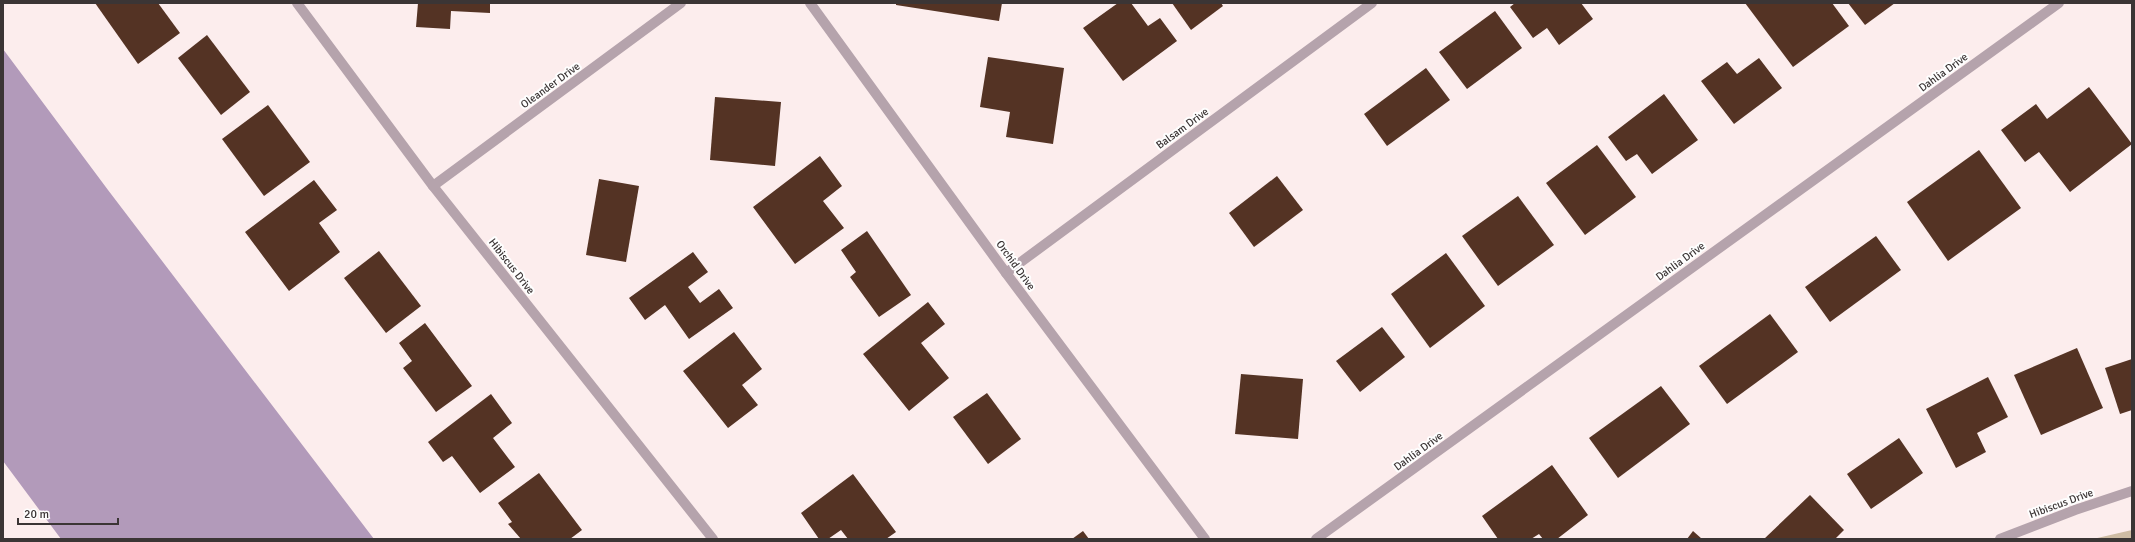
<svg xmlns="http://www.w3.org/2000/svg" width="2135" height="542" font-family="Signika,sans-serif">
	<rect width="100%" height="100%" fill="#fceded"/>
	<!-- green -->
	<path fill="#cebca4" d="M2132,530V539H2093Z"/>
	<!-- water -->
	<path fill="#b29aba" d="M3,49L108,190L374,539H61L3,461Z"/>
	<!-- building -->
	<g fill="#543324">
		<path d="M95,3H158L180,33L138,64Z"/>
		<path d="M418,3H490V13L451,11L450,29L416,27Z"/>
		<path d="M896,3H1002L999,21L896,5Z"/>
		<path d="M1118,3H1131L1148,26L1160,18L1177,41L1123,81L1083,28Z"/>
		<path d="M1172,3H1221L1223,6L1191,30Z"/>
		<path d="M1515,3H1581L1593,19L1559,45L1547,28L1533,38L1510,7Z"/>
		<path d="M1745,3H1832L1849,26L1793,67Z"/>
		<path d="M1848,3H1895L1865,25Z"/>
		<path d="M1495,11L1522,48L1467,89L1439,52Z"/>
		<path d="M207,35L250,92L221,115L178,58Z"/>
		<path d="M988,57L1064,68L1053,144L1006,137L1010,112L980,107Z"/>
		<path d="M1759,58L1782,88L1734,124L1701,81L1727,62L1737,74Z"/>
		<path d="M1426,68L1450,100L1387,146L1364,114Z"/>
		<path d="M2089,87L2132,144L2070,192L2039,152L2025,162L2001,130L2036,104L2047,119Z"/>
		<path d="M1664,94L1698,140L1652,174L1637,154L1626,161L1608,137Z"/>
		<path d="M715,97L781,102L775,166L710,160Z"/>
		<path d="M268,105L310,162L264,196L222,139Z"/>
		<path d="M1597,145L1636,197L1585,235L1546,183Z"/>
		<path d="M1979,150L2021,208L1948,261L1907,202Z"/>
		<path d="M820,156L842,186L823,201L844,228L795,264L753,207Z"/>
		<path d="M1277,176L1303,210L1254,247L1229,213Z"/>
		<path d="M599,179L639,186L626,262L586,255Z"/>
		<path d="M314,180L337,210L319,223L340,252L289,291L245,232Z"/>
		<path d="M1518,196L1554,245L1498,286L1462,236Z"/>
		<path d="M867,231L911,295L879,317L850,277L856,272L841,250Z"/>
		<path d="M1876,236L1901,270L1830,322L1805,287Z"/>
		<path d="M379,251L421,306L386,333L344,278Z"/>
		<path d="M693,252L708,272L688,287L700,303L719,289L733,308L689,339L665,305L645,320L629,298Z"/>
		<path d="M1446,253L1485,306L1430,348L1391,294Z"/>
		<path d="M928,302L945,324L921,343L949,378L909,411L863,354Z"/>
		<path d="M1770,314L1798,352L1727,404L1699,366Z"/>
		<path d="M425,323L472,386L436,412L403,368L412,361L399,343Z"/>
		<path d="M1382,327L1405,357L1360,392L1336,361Z"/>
		<path d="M734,332L762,369L742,385L758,405L728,428L683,371Z"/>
		<path d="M2077,348L2103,408L2041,435L2014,375Z"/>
		<path d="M2132,359V410L2120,414L2105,368Z"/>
		<path d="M1241,374L1303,379L1298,439L1235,434Z"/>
		<path d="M1988,377L2008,417L1977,433L1986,452L1956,468L1926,409Z"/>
		<path d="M1661,386L1690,424L1618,478L1589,438Z"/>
		<path d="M987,393L1021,439L988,464L953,417Z"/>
		<path d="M491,394L512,423L493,438L515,467L480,493L452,456L443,462L428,442Z"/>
		<path d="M1899,438L1923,473L1871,509L1847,474Z"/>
		<path d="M1552,465L1588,515L1557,539H1543L1539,534L1531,539H1498L1482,516Z"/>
		<path d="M539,473L582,530L570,539H521L508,524L512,522L498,503Z"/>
		<path d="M853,474L896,532L886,539H848L841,530L828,539H819L801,513Z"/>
		<path d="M1810,495L1844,530L1835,539H1764Z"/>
		<path d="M1083,531L1089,539H1072Z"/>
		<path d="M1693,531L1702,539H1687Z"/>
	</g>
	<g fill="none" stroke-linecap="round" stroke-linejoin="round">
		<!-- street -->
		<g stroke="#b5a3ac" stroke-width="10">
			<path d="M297,3L433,186L713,539"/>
			<path d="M810,3L1006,273L1205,539"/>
			<path d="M433,186L681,3"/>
			<path d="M1006,273L1372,3"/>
			<path d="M1316,539L2059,3"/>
			<path d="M2000,539L2075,510L2132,491"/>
		</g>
	</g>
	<g text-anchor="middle" stroke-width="4" stroke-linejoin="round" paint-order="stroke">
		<!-- street labels -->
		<g font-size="11" fill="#3b3535" stroke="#fefefe">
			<text transform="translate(1943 72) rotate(-36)" y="4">Dahlia Drive</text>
			<text transform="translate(550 85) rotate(-36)" y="4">Oleander Drive</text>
			<text transform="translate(1182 128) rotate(-36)" y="4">Balsam Drive</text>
			<text transform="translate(1680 261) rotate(-36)" y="4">Dahlia Drive</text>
			<text transform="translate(1016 265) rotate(54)" y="4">Orchid Drive</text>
			<text transform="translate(512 266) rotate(52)" y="4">Hibiscus Drive</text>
			<text transform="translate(1418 451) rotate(-36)" y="4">Dahlia Drive</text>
			<text transform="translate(2061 503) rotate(-20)" y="4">Hibiscus Drive</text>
		</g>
	</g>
	<!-- border -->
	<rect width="2135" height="542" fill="none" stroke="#3b3535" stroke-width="8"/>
	<!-- scale -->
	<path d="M18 518v6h100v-6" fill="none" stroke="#3b3535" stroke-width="2"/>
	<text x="24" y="518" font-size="12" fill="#3b3535" stroke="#fefefe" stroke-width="3" paint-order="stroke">20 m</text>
</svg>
